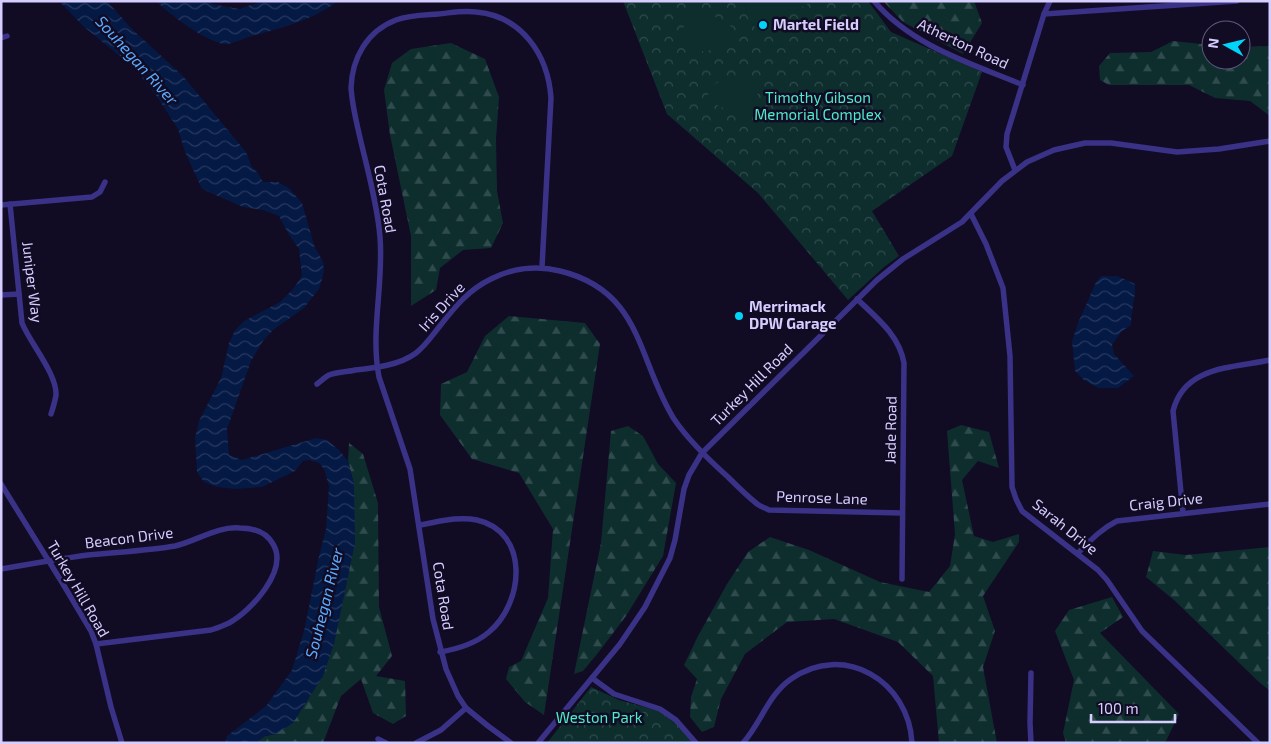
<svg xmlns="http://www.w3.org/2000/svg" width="1271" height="744" font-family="'Exo 2',sans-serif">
	<defs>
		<pattern id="forest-firs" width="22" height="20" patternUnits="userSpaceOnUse" patternTransform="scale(1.25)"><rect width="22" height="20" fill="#0e2e2e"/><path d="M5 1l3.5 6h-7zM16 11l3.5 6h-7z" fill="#304b4d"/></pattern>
		<pattern id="park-crowns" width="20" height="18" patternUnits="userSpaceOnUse" patternTransform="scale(1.25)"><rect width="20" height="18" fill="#0e2e2e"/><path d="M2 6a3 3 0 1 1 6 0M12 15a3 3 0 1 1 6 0" fill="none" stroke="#304b4d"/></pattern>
		<pattern id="water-waves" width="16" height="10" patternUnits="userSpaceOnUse" patternTransform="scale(1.25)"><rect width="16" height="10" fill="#041944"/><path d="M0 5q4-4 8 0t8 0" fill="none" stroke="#283960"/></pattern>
	</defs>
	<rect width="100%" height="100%" fill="#110b24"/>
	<!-- forest -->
	<g fill="url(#forest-firs)">
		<path d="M883,1H974L982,23L963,54L903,22Z"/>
		<path d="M1173,41L1211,45V60H1241V47L1270,46V116L1250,101L1215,98L1189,85H1109L1100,80L1099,66L1110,53L1151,52Z"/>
		<path d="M451,43L485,59L499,97L496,139L497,191L503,223L491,248L463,250L440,268L436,290L411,306V236L390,135L384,90L392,63L411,49Z"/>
		<path d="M509,316L585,323L600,344L544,715L525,702L506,679L509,667L521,661L548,598L553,529L519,473L472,459L440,415L441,384L467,372L485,336Z"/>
		<path d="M961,425L989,432L999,468L978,461L962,480L974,536L993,542L1019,534V542L983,596L995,631L983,667L997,743H939L933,676L898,642L834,619L787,622L745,654L721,699L714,727L702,732L690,717L691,697L697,679L684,665L698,636L727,584L748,552L770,537L809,550L880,582L929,592L950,566L955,534L947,431Z"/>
		<path d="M628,426L643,436L658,464L676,483L663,556L626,616L598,653L583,671L574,674L601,543L611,431Z"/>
		<path d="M349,443L363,454L378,503L379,607L392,656L376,676L405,681L406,716L393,724L373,713L361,679L341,696L323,743H255L265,736L276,734L354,484L348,461Z"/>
		<path d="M1270,547V691L1259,682L1174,600L1146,577L1153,551L1186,555Z"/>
		<path d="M1112,597L1123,617L1100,633L1179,714L1165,743H1066L1063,733L1074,680L1055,631L1069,610Z"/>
	</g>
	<!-- park -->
	<g fill="url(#park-crowns)">
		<path d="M623,1H868L891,32L982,72L952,156L872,211L899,256L884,267L848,300L758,193L667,114Z"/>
		<path d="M591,687L619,700L659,711L675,722L693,743H547Z"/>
	</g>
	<!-- garden -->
	<g fill="#0e2e2e">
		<path d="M744,1H812L759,34L747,15Z"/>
		<path d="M695,4L733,28C717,54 703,57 676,43Z"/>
		<path d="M729,76C743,76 752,77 763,85L743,118L705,99L715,84Z"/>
	</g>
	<!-- water -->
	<g fill="url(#water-waves)">
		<path d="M59,1H107L132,29L183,76L246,152L252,167L258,173L263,182H278L289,188L302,203L315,248L323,261L324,272L319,289L304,308L273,330L263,341L251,361L227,429L229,455L242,460L316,438L327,440L339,450L348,461L354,484L355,543L334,644L323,676L293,723L276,734L265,736L255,743H225L227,736L266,706L292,670L304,631L319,556L326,529L329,486L324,469L319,463L309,460L303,461L295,471L262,487L236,489L217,487L204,482L197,472L195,438L199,421L221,378L229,343L235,330L244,321L280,302L293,289L302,276L299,249L289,235L279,216L263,210L243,207L202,189L185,152L178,129L156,95L133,67L83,26Z"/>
		<path d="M156,1H210L212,4L239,9L263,1H338C312,21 280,28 249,37C242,39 231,45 224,44C205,41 170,15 156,1Z"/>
		<path d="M1101,276H1117L1135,284C1136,298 1131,310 1131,325L1121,332L1112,345L1114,354L1134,376L1118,388H1098L1084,380L1075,371L1072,341L1078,323L1096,282Z"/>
	</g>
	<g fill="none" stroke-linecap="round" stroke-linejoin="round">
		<!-- street -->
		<g stroke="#393287" stroke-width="5.5">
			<path d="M874,1C912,46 970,63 1023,85"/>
			<path d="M1044,14L1237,1"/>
			<path d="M1,38L7,36"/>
			<path d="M1015,170L1006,147L1007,134L1044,14L1050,1"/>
			<path d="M10,204L22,323C30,343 57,374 56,395C55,401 53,408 51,414"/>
			<path d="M1,205L92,197L100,192L105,182"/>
			<path d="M971,214L986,244L1003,288L1010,356L1012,487L1016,499L1022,511L1098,570L1107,580L1142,631L1258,743"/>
			<path d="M1,295L19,294"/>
			<path d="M857,299C877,318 899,335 904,363L902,579"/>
			<path d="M317,384C321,381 325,377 329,375C337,372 347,372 355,370C375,368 400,365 416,353C425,346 432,336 439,327C454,308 468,290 491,279C512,268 537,265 560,271C643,291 637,360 674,419C689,441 709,460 728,477C737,486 746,495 756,503C759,506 765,508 769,510L902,513"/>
			<path d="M1,484L63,584L91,631L96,644L111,707L122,743"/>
			<path d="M1183,513L1173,411C1184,366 1232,368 1270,360"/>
			<path d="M419,525C438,522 458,516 477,520C530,532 524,603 489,632C475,644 458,649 440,652"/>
			<path d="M1078,553C1091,540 1101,529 1117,521L1270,504"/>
			<path d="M1,569C30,564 59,559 88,555C117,552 146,551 175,546C197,541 217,526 240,528C253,528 266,532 273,544C289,570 251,611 229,623C223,626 217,628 211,630L96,644"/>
			<path d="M1031,673L1030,723L1031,743"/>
			<path d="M592,678L614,694L660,709L676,720L696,743"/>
			<path d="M378,739L386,743"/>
			<path d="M416,743L441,730L466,708"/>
			<path d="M511,743L488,726L466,708L458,696L446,669L433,619L410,469L379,377C370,331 384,284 380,237C377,201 366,165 358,129C355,116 352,102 351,88C352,58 367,31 396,20C409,15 424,15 438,14C450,13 463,10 476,12C522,16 548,55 551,98L542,267"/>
			<path d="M538,743L620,644L645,607L670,558L675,540L684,489L689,475L702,453L877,280L903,259L962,222L1002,181L1027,162L1054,150L1085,143H1111L1177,152L1219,149L1270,141"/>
			<path d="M743,743C761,723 768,695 791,679C844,642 909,681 912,743"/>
		</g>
	</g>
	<!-- markers -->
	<g fill="#00d5f9" stroke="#110b24" stroke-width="2">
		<circle cx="763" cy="25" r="5"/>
		<circle cx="739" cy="316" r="5"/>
	</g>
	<g text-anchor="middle" stroke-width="5" stroke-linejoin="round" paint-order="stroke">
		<!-- poi labels -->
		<g font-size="15" font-weight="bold" fill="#d6ceff" stroke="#110b24" text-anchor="start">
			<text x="773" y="30">Martel Field</text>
			<text x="749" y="312">Merrimack<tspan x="749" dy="17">DPW Garage</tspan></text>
		</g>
		<!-- street labels -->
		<g font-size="15" fill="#d6ceff" stroke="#110b24">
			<text transform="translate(963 44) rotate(25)" y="5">Atherton Road</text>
			<text transform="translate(385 199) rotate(80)" y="5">Cota Road</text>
			<text transform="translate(32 282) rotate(83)" y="5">Juniper Way</text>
			<text transform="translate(442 307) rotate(-48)" y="5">Iris Drive</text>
			<text transform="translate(752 385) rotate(-45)" y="5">Turkey Hill Road</text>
			<text transform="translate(891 430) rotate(-89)" y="5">Jade Road</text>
			<text transform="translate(822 498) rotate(2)" y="5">Penrose Lane</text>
			<text transform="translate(1166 502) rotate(-6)" y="5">Craig Drive</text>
			<text transform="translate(1065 527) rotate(39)" y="5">Sarah Drive</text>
			<text transform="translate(129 538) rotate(-7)" y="5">Beacon Drive</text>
			<text transform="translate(78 589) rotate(60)" y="5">Turkey Hill Road</text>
			<text transform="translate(443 596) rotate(81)" y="5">Cota Road</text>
		</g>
		<!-- park labels -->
		<g font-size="15" fill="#4eebcb" stroke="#110b24">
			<text x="818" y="103">Timothy Gibson<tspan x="818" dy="17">Memorial Complex</tspan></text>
			<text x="599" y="723">Weston Park</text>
		</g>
		<!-- water labels -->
		<g font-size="16" font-style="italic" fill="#5cacff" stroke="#110b24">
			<text transform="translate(137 60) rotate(48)" y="6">Souhegan River</text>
			<text transform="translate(324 603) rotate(-76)" y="6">Souhegan River</text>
		</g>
	</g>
	<!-- border -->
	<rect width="1271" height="744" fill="none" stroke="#d6ceff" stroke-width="5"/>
	<!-- north arrow -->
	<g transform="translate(1226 45) rotate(278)"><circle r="24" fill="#110b24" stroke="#60597c"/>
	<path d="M0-4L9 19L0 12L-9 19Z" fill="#00d5f9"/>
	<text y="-8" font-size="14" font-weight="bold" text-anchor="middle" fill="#d6ceff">N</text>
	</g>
	<!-- scale -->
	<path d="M1091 714v8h84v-8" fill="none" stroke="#d6ceff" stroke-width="2.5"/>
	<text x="1098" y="714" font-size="15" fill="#d6ceff" stroke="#110b24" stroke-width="4" paint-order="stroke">100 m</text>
</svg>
